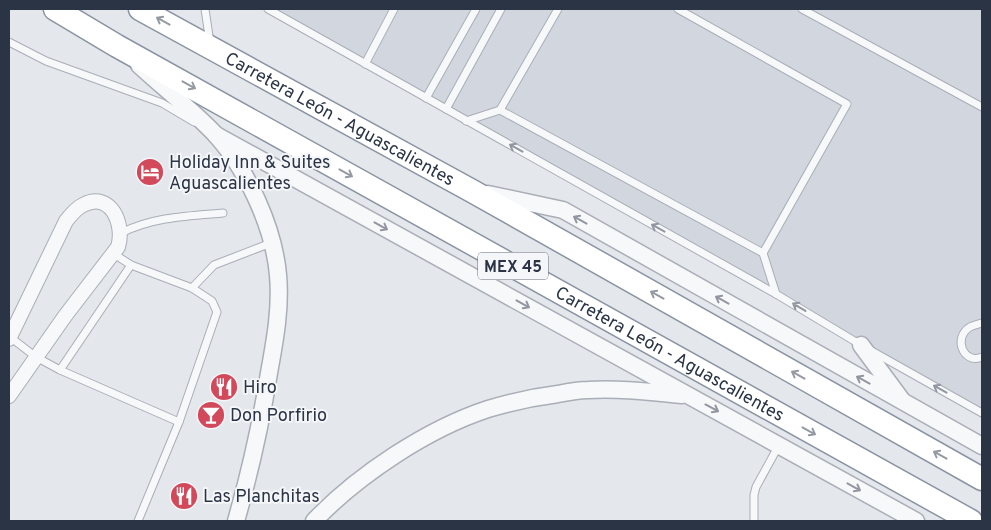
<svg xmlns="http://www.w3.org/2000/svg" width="991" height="530" font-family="Overpass,sans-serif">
	<rect width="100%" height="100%" fill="#e4e7ec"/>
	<!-- built -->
	<path fill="#d2d6de" d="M261,9H982V408Z"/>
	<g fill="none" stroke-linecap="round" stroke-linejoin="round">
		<defs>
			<g id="service">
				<path d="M205,9L210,43"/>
				<path d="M268,9L776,294L861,345L982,413"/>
				<path d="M678,9L847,104L763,253"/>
				<path d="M802,9L982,107"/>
				<path d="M9,42L46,61L162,103L194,122"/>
				<path d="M365,64L394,9"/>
				<path d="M426,98L476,9"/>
				<path d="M446,109L501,9"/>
				<path d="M500,110L558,9"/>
				<path d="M466,121L500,110L763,253L776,294"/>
				<path d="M121,233C153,217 187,216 223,213"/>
				<path d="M114,254L131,265L192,288L212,301L217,312L179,422L138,521"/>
				<path d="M192,288L214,265L271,243"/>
				<path d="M982,323C979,324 974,325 970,327C952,338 964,365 982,357"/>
				<path d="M10,337L36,357L60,370L179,422"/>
				<path d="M60,370L131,265"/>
				<path d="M754,521V495L756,487L779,445"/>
			</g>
			<path id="minor" d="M9,339L66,221C71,215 76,208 83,205C111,190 125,225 118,247L65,316L9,396"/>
			<g id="tertiary">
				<path d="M139,65C163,87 193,111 215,134C247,169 274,228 278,275C281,308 275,340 269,373C261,423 250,472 236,521"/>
				<path d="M216,135L916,521"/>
				<path d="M488,194L563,210L982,446"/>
				<path d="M861,345L901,399"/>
				<path d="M314,521C358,475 427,429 488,409C511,402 534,397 558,394C568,392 578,390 588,390C619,388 651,392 682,395"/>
			</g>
			<g id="trunk">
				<path id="s1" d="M55,9L117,46L971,521"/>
				<path id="s2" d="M140,9L472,191L982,479"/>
			</g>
		</defs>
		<!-- service casing -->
		<use href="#service" stroke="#a9aeb7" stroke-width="9"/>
		<!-- minor casing -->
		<use href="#minor" stroke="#a9aeb7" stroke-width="16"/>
		<!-- tertiary casing -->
		<use href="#tertiary" stroke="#a9aeb7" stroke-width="19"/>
		<!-- trunk casing -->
		<use href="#trunk" stroke="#8b94a3" stroke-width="25"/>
		<!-- service -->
		<use href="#service" stroke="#f7f8fa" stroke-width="7"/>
		<!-- minor -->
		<use href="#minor" stroke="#f7f8fa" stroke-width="14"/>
		<!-- tertiary -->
		<use href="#tertiary" stroke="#f7f8fa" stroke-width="16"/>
		<!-- trunk -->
		<use href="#trunk" stroke="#fff" stroke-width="22"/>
	</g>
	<!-- one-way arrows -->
	<defs><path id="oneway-shaft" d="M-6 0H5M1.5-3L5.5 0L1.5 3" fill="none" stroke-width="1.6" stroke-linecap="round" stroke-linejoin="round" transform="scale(1.25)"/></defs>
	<g stroke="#959aa2">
		<use href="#oneway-shaft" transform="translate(163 21) rotate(-151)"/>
		<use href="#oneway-shaft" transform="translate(189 85) rotate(29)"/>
		<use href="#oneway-shaft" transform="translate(346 173) rotate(29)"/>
		<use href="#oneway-shaft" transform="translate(657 295) rotate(-151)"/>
		<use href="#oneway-shaft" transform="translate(798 375) rotate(-151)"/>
		<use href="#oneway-shaft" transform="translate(809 431) rotate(29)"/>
		<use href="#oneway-shaft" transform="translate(940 455) rotate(-151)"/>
	</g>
	<g stroke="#9196a0">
		<use href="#oneway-shaft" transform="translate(516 148) rotate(-151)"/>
		<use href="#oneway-shaft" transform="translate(580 220) rotate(-151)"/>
		<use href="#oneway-shaft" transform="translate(381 226) rotate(29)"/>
		<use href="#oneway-shaft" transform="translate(658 228) rotate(-151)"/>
		<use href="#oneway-shaft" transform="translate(722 300) rotate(-151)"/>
		<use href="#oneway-shaft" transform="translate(523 304) rotate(29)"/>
		<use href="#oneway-shaft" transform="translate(799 307) rotate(-149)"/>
		<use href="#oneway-shaft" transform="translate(863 380) rotate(-151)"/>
		<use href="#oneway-shaft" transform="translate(940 389) rotate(-151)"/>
		<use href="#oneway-shaft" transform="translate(712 408) rotate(28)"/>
		<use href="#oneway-shaft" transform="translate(854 487) rotate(29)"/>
	</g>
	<!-- icons -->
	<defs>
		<symbol id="hotel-disc" viewBox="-11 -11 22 22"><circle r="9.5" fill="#d1495b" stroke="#f4f6f9"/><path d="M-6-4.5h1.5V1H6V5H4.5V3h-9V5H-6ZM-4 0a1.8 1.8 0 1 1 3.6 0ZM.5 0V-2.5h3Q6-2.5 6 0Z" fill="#fff"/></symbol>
		<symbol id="restaurant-disc" viewBox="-11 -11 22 22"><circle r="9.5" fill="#d1495b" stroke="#f4f6f9"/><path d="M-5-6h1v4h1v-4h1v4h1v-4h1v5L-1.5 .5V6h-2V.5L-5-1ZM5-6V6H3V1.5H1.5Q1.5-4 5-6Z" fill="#fff"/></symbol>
		<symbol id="bar-disc" viewBox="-11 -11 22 22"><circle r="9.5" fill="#d1495b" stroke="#f4f6f9"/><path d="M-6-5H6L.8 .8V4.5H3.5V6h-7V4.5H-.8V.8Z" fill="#fff"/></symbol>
	</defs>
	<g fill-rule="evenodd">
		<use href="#hotel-disc" x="134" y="156" width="32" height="32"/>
		<use href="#restaurant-disc" x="208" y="371" width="32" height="32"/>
		<use href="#bar-disc" x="195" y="399" width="32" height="32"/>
		<use href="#restaurant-disc" x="168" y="480" width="32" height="32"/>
	</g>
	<g text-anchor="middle" stroke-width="4" stroke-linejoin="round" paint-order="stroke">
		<!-- shield labels -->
		<rect fill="#f4f6f9" stroke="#676e7b" stroke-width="1" x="478" y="252.5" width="70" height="27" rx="4"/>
		<g font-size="16" font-weight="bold" fill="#2b3445">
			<text x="513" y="272">MEX 45</text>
		</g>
		<!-- street labels -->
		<g font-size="18" fill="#2b3445" stroke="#f4f6f9">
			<text dy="6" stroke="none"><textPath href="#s2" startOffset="228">Carretera León - Aguascalientes</textPath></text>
			<text dy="6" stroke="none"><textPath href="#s1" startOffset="705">Carretera León - Aguascalientes</textPath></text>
		</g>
		<!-- poi labels -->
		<g font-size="18" fill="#2b3445" stroke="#f4f6f9" text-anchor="start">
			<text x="169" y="168">Holiday Inn &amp; Suites<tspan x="169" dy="21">Aguascalientes</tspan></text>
			<text x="243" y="393">Hiro</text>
			<text x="230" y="421">Don Porfirio</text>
			<text x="203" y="502">Las Planchitas</text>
		</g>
	</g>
	<!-- border -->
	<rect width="991" height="530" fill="none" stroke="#2b3445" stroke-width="20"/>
</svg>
